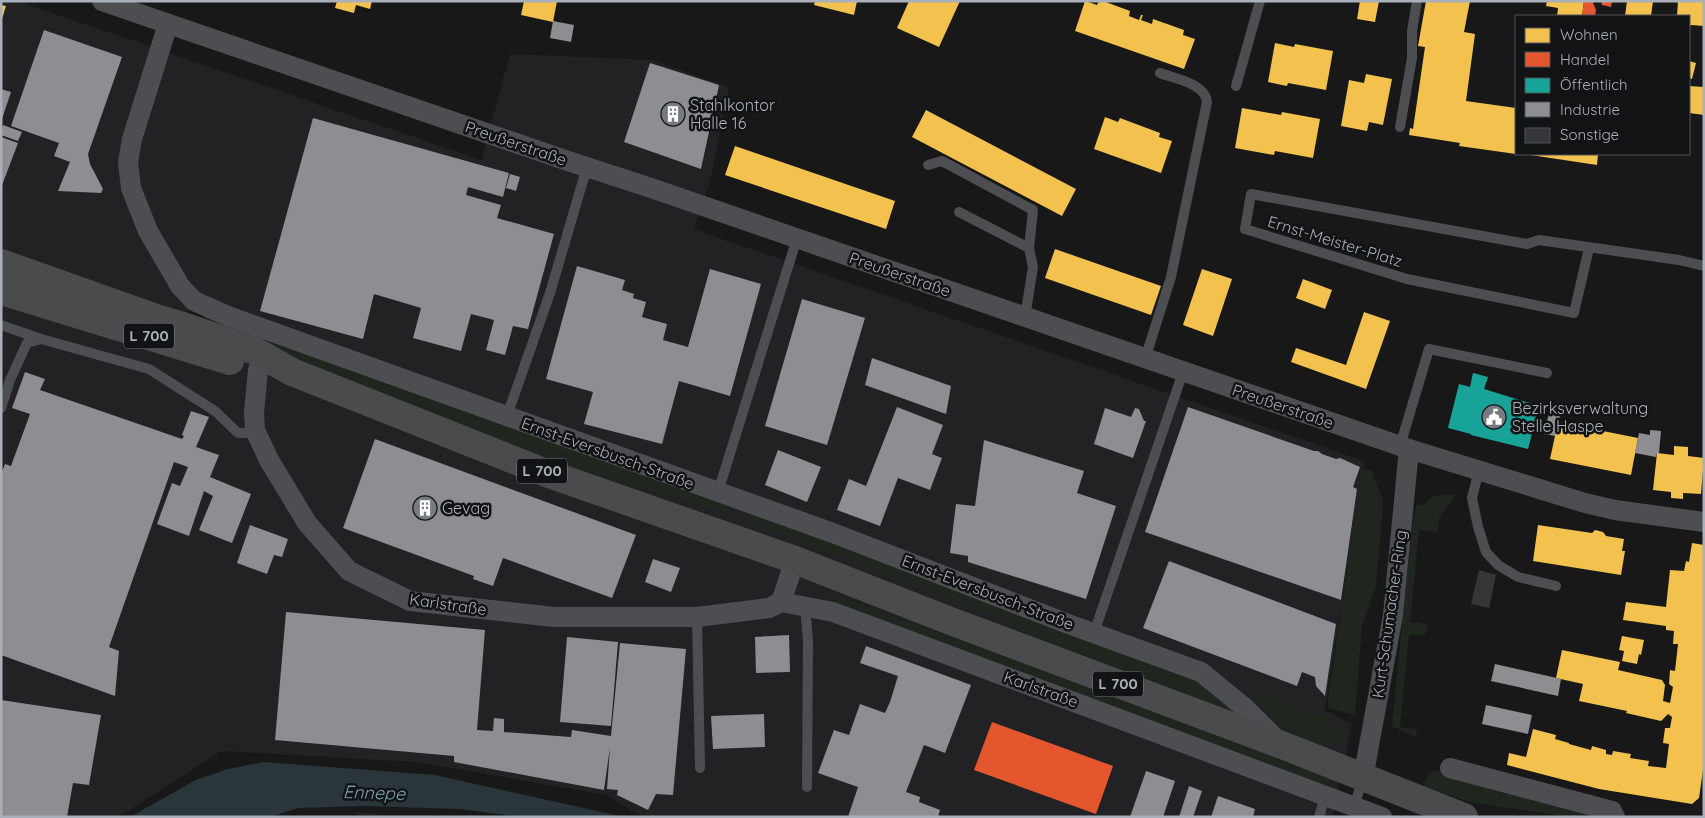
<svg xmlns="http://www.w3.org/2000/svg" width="1705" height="818" font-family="Quicksand,sans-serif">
	<rect width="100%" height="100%" fill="#181819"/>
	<!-- built -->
	<g fill="#222225" fill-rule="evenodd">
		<path d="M1,1H18L481,160L510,54L652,60L729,87L710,181L694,229L1364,461L1325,710L1352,724L1333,815L1338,817H642L607,795L416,762L222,751L118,817H1ZM191,308L205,317L195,320L181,315ZM578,472L732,506L729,514L690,501ZM835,595L1128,700L1330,786L1200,739ZM990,614L1200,682L1029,636ZM1247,694L1327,718L1347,738L1340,743L1324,746L1304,740L1293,735Z"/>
		<path d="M357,812L400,817H356Z"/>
	</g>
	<!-- green -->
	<g fill="#1e261e">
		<path d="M245,329L732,505L729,514L690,501L578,472L482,435L233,332Z"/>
		<path d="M1362,468L1372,471L1383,501L1382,518L1376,585L1362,626L1355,715L1328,708V700Z"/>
		<path d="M1446,494L1456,495L1453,500L1440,516L1437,532L1419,530L1410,622L1428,624L1425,635H1409L1400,727L1417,729L1416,737L1393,727L1392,724L1412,527L1417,504L1423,506L1432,497Z"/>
		<path d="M749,512L1194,679L1240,714L1061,649L1029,636L990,614L746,520Z"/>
		<path d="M835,595L1128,700L1332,779V784L1331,786L1324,784L832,603L829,601L831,596Z"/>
		<path d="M1246,694L1269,696L1327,718L1348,738C1312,764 1271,716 1246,694Z"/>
		<path d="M1434,770L1602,814L1605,817H1570L1488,805L1470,802L1424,787C1423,781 1428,773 1434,770Z"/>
	</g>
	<!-- water -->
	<path fill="#2a363b" d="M264,762L435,775L624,817H521L460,809L364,806L298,808L270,817H130L196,780L228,769Z"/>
	<!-- homes -->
	<g fill="#f2c14e">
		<path d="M337,1H372L370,9L356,5L354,13L335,8Z"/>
		<path d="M524,1H557L553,22L521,15Z"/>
		<path d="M815,1H857L854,15L814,5Z"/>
		<path d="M909,1H960L939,47L897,28Z"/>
		<path d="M1085,1L1097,5L1099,1H1103L1130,11L1129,16L1139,20L1141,15H1143L1141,20L1152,24L1153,19L1184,30L1183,35L1195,39L1184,69L1075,31Z"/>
		<path d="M1360,1H1379L1375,22L1357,19Z"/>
		<path d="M1426,1H1470L1464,32L1475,34L1466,101L1516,108V154L1459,146L1460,143L1409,135L1410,128L1413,129L1425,47L1418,46Z"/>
		<path d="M1547,1H1584L1582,16H1557L1558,8L1546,6Z"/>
		<path d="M1627,1H1653L1651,16H1625Z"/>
		<path d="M1678,1H1704V26L1691,25L1689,28V16H1677Z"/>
		<path d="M1,5L6,6L2,19H1Z"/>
		<path d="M1275,43L1294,47L1295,44L1333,51L1326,90L1288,83L1287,86L1268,82Z"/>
		<path d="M1689,61L1696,63L1692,79L1689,78Z"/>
		<path d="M1366,74L1392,79L1383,125L1369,122L1367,131L1341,126L1349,80L1364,83Z"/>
		<path d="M1689,86L1704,87V115L1689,113Z"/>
		<path d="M1242,108L1281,115L1282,112L1320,119L1313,158L1275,151L1274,155L1235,148Z"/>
		<path d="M926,110L1076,189L1062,216L912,137Z"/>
		<path d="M1105,117L1118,122L1120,118L1160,133L1159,137L1172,141L1161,173L1094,149Z"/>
		<path d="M735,146L895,201L886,229L725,175Z"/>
		<path d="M1524,154H1598L1597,165Z"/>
		<path d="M1055,249L1161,286L1151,315L1045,278Z"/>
		<path d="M1202,269L1232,279L1213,336L1183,325Z"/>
		<path d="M1303,279L1332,290L1325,309L1296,298Z"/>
		<path d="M1364,312L1390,321L1366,389L1291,362L1296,348L1346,365Z"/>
		<path d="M1558,422L1638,438L1631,475L1550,459Z"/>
		<path d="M1674,446L1688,447V456L1704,458L1701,494L1683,493V499L1671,498V492L1653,490L1657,453L1674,455Z"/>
		<path d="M1538,525L1592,533L1595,530L1603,532L1606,536L1624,539L1622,551H1625L1621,575L1533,561Z"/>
		<path d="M1692,543L1704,545V763L1699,798L1692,804L1599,789L1507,765L1509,753L1526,757L1533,729L1556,735L1555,739L1569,743V744L1591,750L1592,746L1606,750V754L1612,755L1613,751L1631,754L1630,758L1649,761L1648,766L1666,768L1669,744L1663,743L1665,728H1670L1672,717L1668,714L1661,721L1626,713L1627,711L1579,701L1583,684L1556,678L1562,650L1620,662L1618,670L1662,680L1665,685L1663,701L1670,703L1673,687L1669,684L1670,670L1675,671L1678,644H1673L1674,631L1666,630V626L1623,620L1626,602L1666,607L1670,570L1684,571L1686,561L1689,562Z"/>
		<path d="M1622,636L1644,640L1641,655L1639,654L1637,664L1622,661L1624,651L1619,650Z"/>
	</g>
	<!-- shops -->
	<g fill="#e4572e">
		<path d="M1584,1H1595L1593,3L1596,10L1595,16H1582Z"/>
		<path d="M1601,1H1612L1611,7L1602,5Z"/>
		<path d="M992,722L1113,766L1096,814L974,770Z"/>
	</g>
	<!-- public -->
	<path fill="#17a398" d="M1473,373L1488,377L1484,389L1539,406L1528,449L1471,435V434L1448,428L1459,384L1470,387Z"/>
	<!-- industry -->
	<g fill="#8d8d92">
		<path d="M553,21L574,25L571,42L550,38Z"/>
		<path d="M44,30L122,57L88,154L90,164L103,189L101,193L58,191L70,162L54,156L59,143L11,126Z"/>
		<path d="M650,63L719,85L701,169L624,142Z"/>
		<path d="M1,89L11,92L2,119H1Z"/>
		<path d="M313,118L509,173L503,197L468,187L466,195L501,205L497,218L554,234L528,329L513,326L505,355L486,350L494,320L471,314L461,351L413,338L421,308L374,294L363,339L260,311Z"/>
		<path d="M3,125L22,132L18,141L1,135Z"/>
		<path d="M1,137L18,143L1,188Z"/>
		<path d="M510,174L520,177L516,191L506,188Z"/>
		<path d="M577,266L625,280L622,290L634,294L633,298L646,302L642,317L667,324L663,340L688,347L710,269L761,284L730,396L679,381L662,444L584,424L593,392L546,379Z"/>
		<path d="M802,299L865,318L827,445L765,426Z"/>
		<path d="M872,358L951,386L946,414L865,385Z"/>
		<path d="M25,372L45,379L40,390L182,439L184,436L182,435L191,411L209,417L196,447L219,455L210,477L251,494L232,543L199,530L213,496L204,491L189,536L157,524L172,483L180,486L188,467L174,462L109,647L119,651L115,696L1,655V474L5,464L11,466L30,414L12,408Z"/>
		<path d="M897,407L943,425L932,454L942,458L930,490L898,478L880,526L837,510L849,479L866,486Z"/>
		<path d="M1188,407L1314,451H1318L1322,454L1336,459L1340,458L1360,467L1353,487L1357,489L1341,600L1145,532Z"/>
		<path d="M1105,408L1131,417L1135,408L1139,409L1144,421H1146L1133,458L1094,444Z"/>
		<path d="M1549,413L1560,416L1555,436L1544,434Z"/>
		<path d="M1650,430L1661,431L1659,453H1657L1656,457L1635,453L1639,433L1650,435Z"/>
		<path d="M375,439L636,535L612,598L503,558L493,586L473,579L474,576L343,528Z"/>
		<path d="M984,440L1084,471L1077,493L1116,506L1086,599L968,562V556L950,553L956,504L975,506Z"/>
		<path d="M778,450L821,467L807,502L765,485Z"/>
		<path d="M250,525L288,539L282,557L274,555L267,574L237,563Z"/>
		<path d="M653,559L680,568L671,592L645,582Z"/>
		<path d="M1169,561L1336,624L1325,696L1316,686L1315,677L1302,672L1297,686L1143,628Z"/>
		<path d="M286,612L485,630L477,730L493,731L494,718L504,719V732L571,737L572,730L611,736L620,643L686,649L673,795L656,794L648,810L617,795L618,790L607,789L610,747L604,790L454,762V756L275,740Z"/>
		<path d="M789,635L790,672L756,673L755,637Z"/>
		<path d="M567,637L618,642L611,726L560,722Z"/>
		<path d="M866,646L971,685L945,753L924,745L906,792L920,797L919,802L940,810L938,817H848L858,787L818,773L834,730L849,735L860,704L885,713L890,702L898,676L860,663Z"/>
		<path d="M1495,664L1561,679L1558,696L1491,681Z"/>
		<path d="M1,700L101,715L89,785L73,783L67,817H1Z"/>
		<path d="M1486,705L1532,715L1528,734L1482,724Z"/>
		<path d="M764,714L765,747L713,749L711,716Z"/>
		<path d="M1146,771L1175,781L1163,817H1130Z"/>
		<path d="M1189,786L1202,791L1193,817H1179Z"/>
		<path d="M1218,796L1255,809L1253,817H1211Z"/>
	</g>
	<!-- building -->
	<path fill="#363638" d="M1479,570L1496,575L1489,608L1471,604Z"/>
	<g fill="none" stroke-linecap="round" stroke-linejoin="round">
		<!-- lane -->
		<g stroke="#4c4e52" stroke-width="10">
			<path d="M1236,86L1260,1"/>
			<path d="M1400,127L1412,58V31L1417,1"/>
			<path d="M928,165L942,161L1033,210L1029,248"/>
			<path d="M959,212L1029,248L1033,267L1025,317"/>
			<path d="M1589,248L1574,313L1407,279L1245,229L1251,194L1527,244L1539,240L1679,260L1704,266"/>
			<path d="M1,325L41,339"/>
			<path d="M1145,359L1171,277L1207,102C1205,83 1175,79 1160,73"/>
			<path d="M1,408L10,380L27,343L41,339L149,369L215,411L238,433H246L255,430"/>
			<path d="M507,416L550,293L587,167"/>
			<path d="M1400,446L1429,349L1547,373"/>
			<path d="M1479,470L1472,498L1478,527L1486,552L1498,565L1518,577L1556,586"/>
			<path d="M718,492L797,238"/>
			<path d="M805,606L808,641L807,787"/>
			<path d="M697,617L700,768"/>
			<path d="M1094,633L1183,372"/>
			<path d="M1354,806L1363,779"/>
			<path d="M1319,817L1325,796"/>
		</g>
		<!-- street -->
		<g stroke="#4c4e52" stroke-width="20">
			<path d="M102,1L565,160L651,188L1409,449L1585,503L1615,510L1704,522"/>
			<path d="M168,24L132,139L128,162L131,188L148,231L180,286L194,301L228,316L833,533L1071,625L1201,672L1245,708L1276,739"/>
			<path d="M258,370L254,413L255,430L269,460L307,523L349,571L410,601L554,617H697L769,608L781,602L833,612L1382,817"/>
			<path d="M781,602L795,560"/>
			<path d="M1450,768L1612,811L1615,817"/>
			<path d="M1363,778L1393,615L1409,449"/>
		</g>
		<!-- primary -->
		<g stroke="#4a4b4d" stroke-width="28">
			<path d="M1,263L159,319L183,326L255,351L292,372L549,474L795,560L953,622L1282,745L1464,817"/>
			<path d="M1,291L230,361"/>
		</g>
	</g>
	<!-- icons -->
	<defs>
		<symbol id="building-disc" viewBox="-11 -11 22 22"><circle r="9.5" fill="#767b82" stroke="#121315"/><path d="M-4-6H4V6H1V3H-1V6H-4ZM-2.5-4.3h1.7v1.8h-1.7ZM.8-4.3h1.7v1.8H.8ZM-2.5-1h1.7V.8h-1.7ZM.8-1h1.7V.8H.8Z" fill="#fff"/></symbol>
		<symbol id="civic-disc" viewBox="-11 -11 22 22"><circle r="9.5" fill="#767b82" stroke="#121315"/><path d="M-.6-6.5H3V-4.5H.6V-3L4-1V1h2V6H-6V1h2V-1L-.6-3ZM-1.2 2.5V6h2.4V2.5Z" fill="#fff"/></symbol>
	</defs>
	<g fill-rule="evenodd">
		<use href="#building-disc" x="659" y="100" width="28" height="28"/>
		<use href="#civic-disc" x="1480" y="403" width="28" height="28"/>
		<use href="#building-disc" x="411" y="494" width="28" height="28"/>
	</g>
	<g text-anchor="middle" stroke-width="5" stroke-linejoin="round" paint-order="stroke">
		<!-- shield labels -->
		<g fill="#121315" stroke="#7c8188" stroke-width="1">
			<rect x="124" y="323.5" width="50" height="25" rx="4"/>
			<rect x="517" y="458.5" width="50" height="25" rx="4"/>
			<rect x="1093" y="671.5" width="50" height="25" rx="4"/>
		</g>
		<g font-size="15" font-weight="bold" fill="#a9b0ba">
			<text x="149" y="341">L 700</text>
			<text x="542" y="476">L 700</text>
			<text x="1118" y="689">L 700</text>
		</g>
		<!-- poi labels -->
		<g font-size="16" fill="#a9b0ba" stroke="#121315" text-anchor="start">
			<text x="690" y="111">Stahlkontor<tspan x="690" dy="18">Halle 16</tspan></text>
			<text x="1512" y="414">Bezirksverwaltung<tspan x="1512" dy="18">Stelle Haspe</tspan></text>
			<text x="442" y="514">Gevag</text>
		</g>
		<!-- street labels -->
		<g font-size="16" fill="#a9b0ba" stroke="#121315">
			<text transform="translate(516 143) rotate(19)" y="6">Preußerstraße</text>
			<text transform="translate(1335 241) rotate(17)" y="6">Ernst-Meister-Platz</text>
			<text transform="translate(900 274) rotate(19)" y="6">Preußerstraße</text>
			<text transform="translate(1283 406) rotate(19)" y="6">Preußerstraße</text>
			<text transform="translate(608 453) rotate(20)" y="6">Ernst-Eversbusch-Straße</text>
			<text transform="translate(988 592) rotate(21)" y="6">Ernst-Eversbusch-Straße</text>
			<text transform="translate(448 604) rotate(8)" y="6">Karlstraße</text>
			<text transform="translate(1389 614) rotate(-82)" y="6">Kurt-Schumacher-Ring</text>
			<text transform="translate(1041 689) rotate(20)" y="6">Karlstraße</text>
		</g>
		<!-- water labels -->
		<g font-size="18" font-style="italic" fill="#7ea3b6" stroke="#121315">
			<text transform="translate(374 793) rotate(2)" y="6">Ennepe</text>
		</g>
	</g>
	<!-- border -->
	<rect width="1705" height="818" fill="none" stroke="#a9b0ba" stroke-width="5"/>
	<!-- legend -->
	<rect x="1515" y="15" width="175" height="140" fill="#121315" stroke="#4e5257"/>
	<rect x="1525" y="28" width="25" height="15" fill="#f2c14e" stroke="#4e5257"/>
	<text x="1560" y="40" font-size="15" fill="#a9b0ba">Wohnen</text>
	<rect x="1525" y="52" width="25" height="15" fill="#e4572e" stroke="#4e5257"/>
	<text x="1560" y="65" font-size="15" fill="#a9b0ba">Handel</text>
	<rect x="1525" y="78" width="25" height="15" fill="#17a398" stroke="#4e5257"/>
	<text x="1560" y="90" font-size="15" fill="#a9b0ba">Öffentlich</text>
	<rect x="1525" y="102" width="25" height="15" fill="#8d8d92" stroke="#4e5257"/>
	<text x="1560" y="115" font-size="15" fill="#a9b0ba">Industrie</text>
	<rect x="1525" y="128" width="25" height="15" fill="#363638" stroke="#4e5257"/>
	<text x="1560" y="140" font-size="15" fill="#a9b0ba">Sonstige</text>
</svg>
